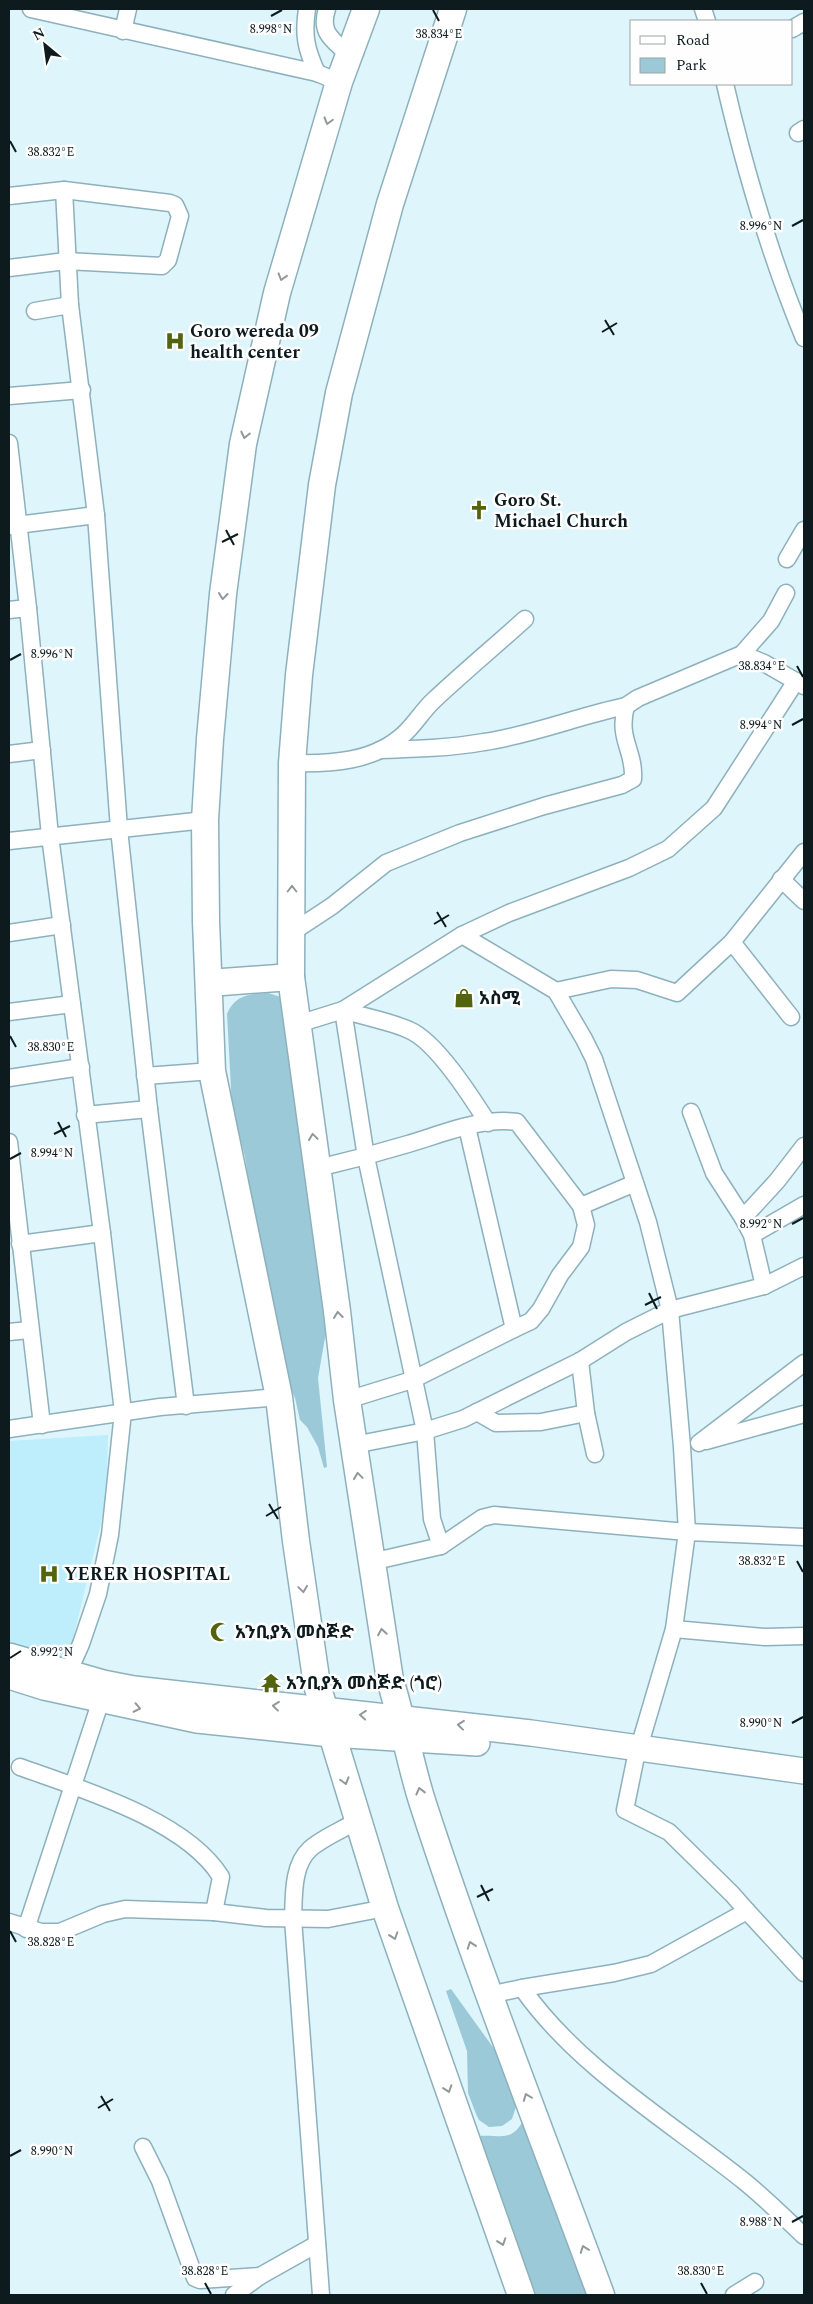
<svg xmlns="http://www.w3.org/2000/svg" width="813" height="2304" font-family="Spectral,'Noto Sans Ethiopic',serif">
	<rect width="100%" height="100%" fill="#dff5fc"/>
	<!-- built -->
	<path fill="#beedfb" d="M108,1435L106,1502L68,1660L9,1646V1441Z"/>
	<!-- green -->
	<g fill="#9bc9d7">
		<path d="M268,993L284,998L330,1309L318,1378L327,1467L324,1468L318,1447L307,1427L300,1420L295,1398L285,1373L276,1312L260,1255L245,1157L232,1107L227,1014C235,995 249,994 268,993Z"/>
		<path d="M451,1989L500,2057L516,2107L512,2119L502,2126L489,2127L479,2120L476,2114L468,2093L467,2051L446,1991Z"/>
		<path d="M525,2117L592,2295H532L479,2136C501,2134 512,2144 525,2117Z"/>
	</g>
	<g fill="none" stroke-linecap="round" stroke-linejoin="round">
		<defs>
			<g id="minor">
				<path d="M31,9L317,73L339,82"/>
				<path d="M307,9C303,35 306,49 317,73"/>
				<path d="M327,9C319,33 333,40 349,55"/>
				<path d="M703,9L707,21"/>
				<path d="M792,29L804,22"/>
				<path d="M123,31L128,9"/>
				<path d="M725,84C745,170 770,256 804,338"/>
				<path d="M798,133L804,129"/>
				<path d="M64,190L70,305L96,515L119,829L149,1109L186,1406"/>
				<path d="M9,196L64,190L170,203L175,205L180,216L168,260L162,266L66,261L9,268"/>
				<path d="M35,311L70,305"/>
				<path d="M9,396L82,390"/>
				<path d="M9,443L28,608L50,836L102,1233L123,1412L110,1535L98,1594L81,1644L68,1673"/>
				<path d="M9,526L96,515"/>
				<path d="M787,559L804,530"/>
				<path d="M9,610L28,608"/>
				<path d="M742,654L771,621L786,593"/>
				<path d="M380,750C415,749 450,748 484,742C532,735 578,716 626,706"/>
				<path d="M9,754L42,750"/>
				<path d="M292,763C331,764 374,762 404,734C415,724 423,710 434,700C464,672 495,646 525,619"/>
				<path d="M9,841L205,820"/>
				<path d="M781,879L804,901"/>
				<path d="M9,933L62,925"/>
				<path d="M291,933L332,906L386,863L460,833L544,806L622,785L633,779C635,751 617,739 626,706L638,698L742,654L764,663L804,686"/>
				<path d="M462,935L556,991L584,1039L594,1059L648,1222L670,1310L682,1447L687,1532L674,1629L635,1761L625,1810L669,1832L732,1894L747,1911"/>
				<path d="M732,942L791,1017"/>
				<path d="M556,991L611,979L637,980L677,993L732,942L804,852"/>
				<path d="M9,1012L72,1004"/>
				<path d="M298,1024L343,1010L462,935L509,913L629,868L668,849L714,808L796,681"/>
				<path d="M145,1076L212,1071"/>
				<path d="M9,1078L81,1067"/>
				<path d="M691,1112L714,1173L743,1218"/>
				<path d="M85,1115L149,1109"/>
				<path d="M9,1142L42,1425"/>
				<path d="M318,1168C348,1161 378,1153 408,1144C442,1134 481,1117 517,1122L581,1206L586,1225L581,1247L560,1275L541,1309L531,1321L514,1329L467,1127"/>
				<path d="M581,1206L635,1183"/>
				<path d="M752,1235L804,1205"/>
				<path d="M20,1244L102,1233"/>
				<path d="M764,1286L804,1266"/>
				<path d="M9,1332L29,1330"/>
				<path d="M580,1361L586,1413L595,1454"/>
				<path d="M347,1400L412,1380L514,1329"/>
				<path d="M477,1412L496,1423L541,1422L586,1413"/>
				<path d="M9,1429L160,1407L279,1397"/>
				<path d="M706,1441L804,1414"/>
				<path d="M699,1443L804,1363"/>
				<path d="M354,1445L425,1431L463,1419L580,1361L626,1332L670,1310L764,1286L752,1235L743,1218L777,1181L804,1146"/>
				<path d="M441,1546L432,1519L425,1431L366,1157L343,1010C364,1017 389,1021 409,1030C436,1041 472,1098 488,1123"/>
				<path d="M371,1562L441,1546L482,1518L494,1515L687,1532L804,1537"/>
				<path d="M674,1629L765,1637L804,1636"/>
				<path d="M20,1767C81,1789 186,1820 221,1877L214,1912"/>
				<path d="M9,1922L41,1932H60L103,1914L125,1909L214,1912L266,1918L328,1919L385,1908"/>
				<path d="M26,1929L101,1700"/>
				<path d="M522,1988L614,1973L651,1964L747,1911L804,1973"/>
				<path d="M489,1995L522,1988C577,2067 670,2122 745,2182C766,2199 785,2218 804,2236"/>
				<path d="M143,2147L160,2181L195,2278L200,2280L260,2276"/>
				<path d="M234,2295L260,2276L317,2244"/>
				<path d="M321,2295L293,1919C294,1897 292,1865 310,1849C322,1838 342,1830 357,1821"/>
				<path d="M734,2295L755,2282"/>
			</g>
			<g id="primary">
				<path d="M9,1656L103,1683L134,1689L531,1733L804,1771"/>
				<path d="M9,1676L44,1687L197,1720L331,1734L477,1743"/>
			</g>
			<g id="trunk">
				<path d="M366,9L339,82L277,293L243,444L223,594L210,739L205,820L206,921L212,1071L279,1397L296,1541L317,1685L385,1908L521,2295"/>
				<path d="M453,9L390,204L339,393L322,485L299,675L292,763L291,977L337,1311L347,1400L390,1680C403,1721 410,1764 423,1804C477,1970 541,2132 601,2295"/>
				<path d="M209,983L291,977"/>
			</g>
		</defs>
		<!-- minor casing -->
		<use href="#minor" stroke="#8db1bc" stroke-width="19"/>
		<!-- primary casing -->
		<use href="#primary" stroke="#8db1bc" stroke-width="28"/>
		<!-- trunk casing -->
		<use href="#trunk" stroke="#8db1bc" stroke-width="29"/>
		<!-- minor -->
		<use href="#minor" stroke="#fff" stroke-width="16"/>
		<!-- primary -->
		<use href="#primary" stroke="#fff" stroke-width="25"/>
		<!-- trunk -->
		<use href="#trunk" stroke="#fff" stroke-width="26"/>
	</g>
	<!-- one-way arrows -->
	<defs><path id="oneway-chevron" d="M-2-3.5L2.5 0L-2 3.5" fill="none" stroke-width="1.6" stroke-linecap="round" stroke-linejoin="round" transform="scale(1.25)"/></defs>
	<g stroke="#92989a">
		<use href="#oneway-chevron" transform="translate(328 121) rotate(106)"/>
		<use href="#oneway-chevron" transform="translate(282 277) rotate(107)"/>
		<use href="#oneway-chevron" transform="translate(245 435) rotate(103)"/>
		<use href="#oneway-chevron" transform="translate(223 596) rotate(96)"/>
		<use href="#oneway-chevron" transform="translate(292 889) rotate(-90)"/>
		<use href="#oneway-chevron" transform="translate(313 1137) rotate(-98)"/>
		<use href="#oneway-chevron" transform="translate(338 1315) rotate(-97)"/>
		<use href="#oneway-chevron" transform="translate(358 1476) rotate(-98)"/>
		<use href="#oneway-chevron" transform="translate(303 1589) rotate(82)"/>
		<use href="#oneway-chevron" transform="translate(382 1632) rotate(-99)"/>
		<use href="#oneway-chevron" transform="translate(276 1706) rotate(-174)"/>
		<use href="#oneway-chevron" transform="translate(137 1708) rotate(12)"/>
		<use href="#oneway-chevron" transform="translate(363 1715) rotate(-175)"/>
		<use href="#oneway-chevron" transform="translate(461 1725) rotate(-174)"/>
		<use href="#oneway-chevron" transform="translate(345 1781) rotate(74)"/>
		<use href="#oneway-chevron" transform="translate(420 1791) rotate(-104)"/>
		<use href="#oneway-chevron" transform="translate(394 1936) rotate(71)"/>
		<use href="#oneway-chevron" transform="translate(471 1945) rotate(-109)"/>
		<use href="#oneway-chevron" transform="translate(448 2089) rotate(71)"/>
		<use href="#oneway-chevron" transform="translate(527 2097) rotate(-111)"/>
		<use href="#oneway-chevron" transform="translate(502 2242) rotate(71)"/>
		<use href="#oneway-chevron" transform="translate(584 2249) rotate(-110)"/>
	</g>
	<!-- ticks -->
	<path fill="none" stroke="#0d1b1f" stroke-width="2" d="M433,10L439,21M271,16L282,10M10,141L16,152M792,226L803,220M605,320L614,335M602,332L617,323M226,530L234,545M222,542L238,534M10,660L21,654M797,666L803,677M792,725L803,719M437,912L446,927M434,924L449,915M10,1036L16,1047M58,1122L66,1137M54,1134L70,1126M10,1159L21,1153M792,1224L803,1218M649,1293L657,1309M645,1305L661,1297M269,1504L278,1519M266,1516L281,1507M797,1561L803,1572M10,1658L21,1651M792,1723L803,1717M481,1885L489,1901M477,1897L493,1889M10,1931L16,1942M101,2096L110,2111M98,2108L113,2099M10,2156L21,2150M792,2222L803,2216M205,2283L211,2294M701,2283L707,2294"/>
	<!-- icons -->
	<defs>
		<symbol id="hospital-bare" viewBox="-9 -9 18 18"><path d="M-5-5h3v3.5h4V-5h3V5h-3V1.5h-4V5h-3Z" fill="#52640d" stroke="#fefefe" stroke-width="2.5" paint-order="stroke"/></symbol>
		<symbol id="church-bare" viewBox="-9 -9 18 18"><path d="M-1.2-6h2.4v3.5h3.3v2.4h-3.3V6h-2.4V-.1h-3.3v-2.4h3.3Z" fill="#52640d" stroke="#fefefe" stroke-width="2.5" paint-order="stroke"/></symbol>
		<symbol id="shop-bare" viewBox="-9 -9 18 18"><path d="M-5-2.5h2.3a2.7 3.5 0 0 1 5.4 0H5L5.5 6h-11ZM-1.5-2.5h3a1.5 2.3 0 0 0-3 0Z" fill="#52640d" stroke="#fefefe" stroke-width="2.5" paint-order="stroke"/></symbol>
		<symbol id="mosque-bare" viewBox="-9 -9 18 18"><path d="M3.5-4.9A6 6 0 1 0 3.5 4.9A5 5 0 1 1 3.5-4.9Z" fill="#52640d" stroke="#fefefe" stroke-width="2.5" paint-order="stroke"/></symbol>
		<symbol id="temple-bare" viewBox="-9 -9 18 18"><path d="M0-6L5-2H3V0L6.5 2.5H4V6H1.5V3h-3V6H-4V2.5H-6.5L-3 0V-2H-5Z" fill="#52640d" stroke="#fefefe" stroke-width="2.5" paint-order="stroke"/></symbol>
	</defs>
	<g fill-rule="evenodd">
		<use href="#hospital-bare" x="161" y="327" width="28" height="28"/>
		<use href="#church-bare" x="465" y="496" width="28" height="28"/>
		<use href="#shop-bare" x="450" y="984" width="28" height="28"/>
		<use href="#hospital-bare" x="35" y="1560" width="28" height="28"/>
		<use href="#mosque-bare" x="206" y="1618" width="28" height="28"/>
		<use href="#temple-bare" x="257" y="1669" width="28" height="28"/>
	</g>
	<g text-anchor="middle" stroke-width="5" stroke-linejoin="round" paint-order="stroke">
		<!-- poi labels -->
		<g font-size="18" font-weight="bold" fill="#0d1b1f" stroke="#fefefe" text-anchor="start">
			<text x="190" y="337">Goro wereda 09<tspan x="190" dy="21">health center</tspan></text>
			<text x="494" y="506">Goro St.<tspan x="494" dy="21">Michael Church</tspan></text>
			<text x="479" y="1004">አስሚ</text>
			<text x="64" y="1580">YERER HOSPITAL</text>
			<text x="235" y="1638">አንቢያእ መስጅድ</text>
			<text x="286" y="1689">አንቢያእ መስጅድ (ጎሮ)</text>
		</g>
	</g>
	<g font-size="12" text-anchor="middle" fill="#0d1b1f" stroke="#fefefe" stroke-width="5" stroke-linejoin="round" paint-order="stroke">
		<text x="271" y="33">8.998°N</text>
		<text x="439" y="38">38.834°E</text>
		<text x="51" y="156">38.832°E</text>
		<text x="761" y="230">8.996°N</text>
		<text x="52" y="658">8.996°N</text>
		<text x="762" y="670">38.834°E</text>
		<text x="761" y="729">8.994°N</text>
		<text x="51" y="1051">38.830°E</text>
		<text x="52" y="1157">8.994°N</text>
		<text x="761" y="1228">8.992°N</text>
		<text x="762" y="1565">38.832°E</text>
		<text x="52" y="1656">8.992°N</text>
		<text x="761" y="1727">8.990°N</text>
		<text x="51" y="1946">38.828°E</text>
		<text x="52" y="2155">8.990°N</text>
		<text x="761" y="2226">8.988°N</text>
		<text x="205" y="2275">38.828°E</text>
		<text x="701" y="2275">38.830°E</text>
	</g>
	<!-- border -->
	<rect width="813" height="2304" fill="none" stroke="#0d1b1f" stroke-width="20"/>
	<!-- legend -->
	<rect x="630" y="20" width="162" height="65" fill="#fefefe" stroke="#9ea3a5"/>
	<rect x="640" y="36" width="25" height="8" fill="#ffffff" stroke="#9ea3a5"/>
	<text x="676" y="45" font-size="15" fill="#0d1b1f">Road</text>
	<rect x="640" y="58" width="25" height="15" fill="#9bc9d7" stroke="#9ea3a5"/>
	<text x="676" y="70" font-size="15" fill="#0d1b1f">Park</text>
	<!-- north arrow -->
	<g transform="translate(45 45) rotate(331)" stroke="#fefefe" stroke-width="4" paint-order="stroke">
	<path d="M0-4L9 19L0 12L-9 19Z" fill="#0d1b1f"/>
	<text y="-8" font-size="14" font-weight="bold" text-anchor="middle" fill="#0d1b1f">N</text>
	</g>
</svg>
